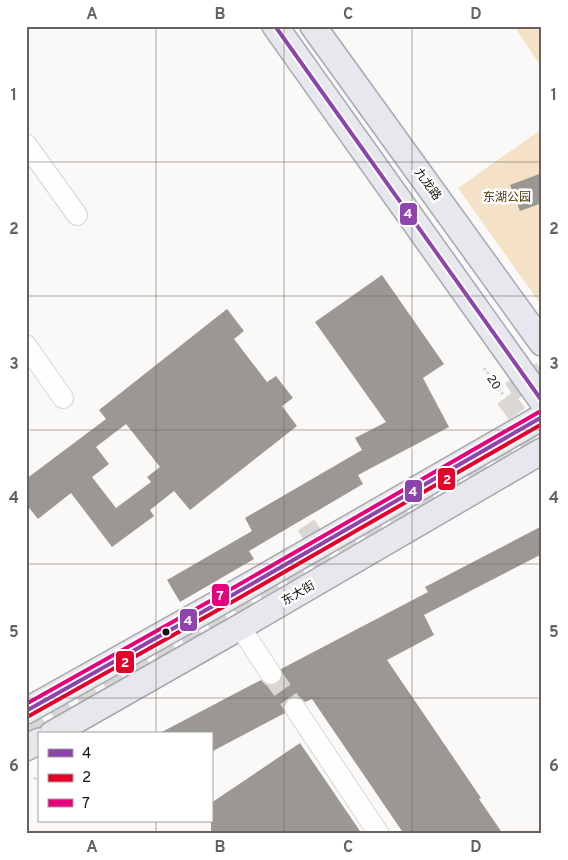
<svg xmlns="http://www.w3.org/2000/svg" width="568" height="860" font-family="Overpass,'Noto Sans SC',sans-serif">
	<rect width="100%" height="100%" fill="#fbf9f7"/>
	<!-- green -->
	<g fill="#f4e1c6">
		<path d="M514,26H542V68Z"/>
		<path d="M542,129V306L458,188Z"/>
	</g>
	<!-- building -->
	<g fill="#9b9893" fill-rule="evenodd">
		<path d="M542,173V203L520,211L510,185Z"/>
		<path d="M382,275L444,364L423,378L449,427L358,475L363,484L249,551L254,559L180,602L167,580L252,531L245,518L362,450L355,438L386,422L315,322Z"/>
		<path d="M227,309L244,331L234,339L267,382L276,376L293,398L282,406L297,426L190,510L174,491L150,510L154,516L112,547L71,493L38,519L26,504V479L106,419L99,410ZM126,424L160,467L147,477L151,482L116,508L92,477L109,464L96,447Z"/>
		<path d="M542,526V554L424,615L434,635L387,660L481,798L479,799L503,834H404L312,699L305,702L300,697L295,696L289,698L284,703L285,713L211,752V734H158L261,680L266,685L271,686L277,684L282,679L281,669L428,592L425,587Z"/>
		<path d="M300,743L362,834H211V803Z"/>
	</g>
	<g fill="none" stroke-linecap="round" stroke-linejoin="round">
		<!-- minor-tunnel -->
		<g stroke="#d9d6d3" stroke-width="20" stroke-dasharray="20 10" stroke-linecap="butt">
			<path d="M535,438L504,396L542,371"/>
			<path d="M306,525L327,557"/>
			<path d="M271,674L295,708"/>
			<path d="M26,730L327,558L529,438"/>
		</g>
		<defs>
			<g id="minor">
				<path d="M26,144L77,215"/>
				<path d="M26,345L63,398"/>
				<path d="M240,627L271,674"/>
				<path d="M295,708L379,834"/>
			</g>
			<g id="major">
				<path d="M275,26L542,401"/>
				<path d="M313,26L542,343"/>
				<path d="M26,711L222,601L542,417"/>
				<path d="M52,734L240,627L542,451"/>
				<path d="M26,748L39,741"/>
			</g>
		</defs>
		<!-- minor casing -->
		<use href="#minor" stroke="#d9d5d0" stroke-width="22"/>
		<!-- major casing -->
		<use href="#major" stroke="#a5a8ae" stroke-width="28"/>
		<!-- path -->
		<g stroke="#d7d7d6" stroke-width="3" stroke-dasharray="2.5 2.5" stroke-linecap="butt">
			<path d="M484,368L504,396"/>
			<path d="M34,779L39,776"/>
		</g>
		<!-- minor -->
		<use href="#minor" stroke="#fefefe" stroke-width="20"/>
		<!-- major -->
		<use href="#major" stroke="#e6e8ed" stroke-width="25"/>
		<defs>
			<g id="bus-1">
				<path d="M275,26L542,401"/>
				<path d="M26,711L222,601L542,417"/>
			</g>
			<path id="bus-2" d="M29,716L225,606L542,424"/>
			<path id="bus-3" d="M26,704L219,596L539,412"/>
		</defs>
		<!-- bus-1 casing -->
		<use href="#bus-1" stroke="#fff" stroke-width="8"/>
		<!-- bus-2 casing -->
		<use href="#bus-2" stroke="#fff" stroke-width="8"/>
		<!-- bus-3 casing -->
		<use href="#bus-3" stroke="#fff" stroke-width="8"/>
		<!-- bus-1 -->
		<use href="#bus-1" stroke="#8e44ad" stroke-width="4"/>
		<!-- bus-2 -->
		<use href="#bus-2" stroke="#e4002b" stroke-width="4"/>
		<!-- bus-3 -->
		<use href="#bus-3" stroke="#e5007d" stroke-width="4"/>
	</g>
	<!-- grid -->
	<path fill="none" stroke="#67625d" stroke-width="1" stroke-opacity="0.55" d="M156,26V734M284,26V834M412,26V834M26,162H542M26,296H542M26,430H542M26,564H542M26,698H542M156,821V834"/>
	<!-- markers -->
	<circle fill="#17110a" stroke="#fff" stroke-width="2" cx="166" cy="632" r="4.5"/>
	<g text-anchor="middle" stroke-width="5" stroke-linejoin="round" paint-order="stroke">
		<!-- street labels -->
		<g font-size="12" fill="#17110a" stroke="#fff">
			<text transform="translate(428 184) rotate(54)" y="4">九龙路</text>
			<text transform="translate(494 382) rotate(55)" y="4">20</text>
			<text transform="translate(298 593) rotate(-30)" y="4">东大街</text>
		</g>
		<!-- park labels -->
		<g font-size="12" fill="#533809" stroke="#fff">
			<text x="507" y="201">东湖公园</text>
		</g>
	</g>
	<g stroke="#fff" stroke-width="2">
		<rect x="399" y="202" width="19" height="24" rx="5" fill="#8e44ad"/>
		<rect x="437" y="467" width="19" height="24" rx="5" fill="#e4002b"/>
		<rect x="404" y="479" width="19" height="24" rx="5" fill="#8e44ad"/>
		<rect x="211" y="583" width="19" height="24" rx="5" fill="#e5007d"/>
		<rect x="179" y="608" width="19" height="24" rx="5" fill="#8e44ad"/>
		<rect x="115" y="650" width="20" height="24" rx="5" fill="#e4002b"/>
	</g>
	<g font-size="14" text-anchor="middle" font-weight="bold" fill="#fff">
		<text x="408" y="218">4</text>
		<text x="447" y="484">2</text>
		<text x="413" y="496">4</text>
		<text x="220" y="600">7</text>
		<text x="188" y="625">4</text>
		<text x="125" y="667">2</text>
	</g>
	<!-- border -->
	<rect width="568" height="860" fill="none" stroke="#ffffff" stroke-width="55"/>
	<!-- legend -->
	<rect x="38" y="732" width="175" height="90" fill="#ffffff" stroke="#a2a09d"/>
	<rect x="48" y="749" width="25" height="8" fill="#8e44ad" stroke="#a2a09d"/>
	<text x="82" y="758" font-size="15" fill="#17110a">4</text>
	<rect x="48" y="774" width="25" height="8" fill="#e4002b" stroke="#a2a09d"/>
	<text x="82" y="782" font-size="15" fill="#17110a">2</text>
	<rect x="48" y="799" width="25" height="8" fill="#e5007d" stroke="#a2a09d"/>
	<text x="82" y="808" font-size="15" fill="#17110a">7</text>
	<rect x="28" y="28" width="512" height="804" fill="none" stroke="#67625d" stroke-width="2"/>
	<g font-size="16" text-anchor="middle" font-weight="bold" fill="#67625d">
		<text x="92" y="19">A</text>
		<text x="220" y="19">B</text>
		<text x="348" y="19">C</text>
		<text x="476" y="19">D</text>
		<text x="14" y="100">1</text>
		<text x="554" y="100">1</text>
		<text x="14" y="234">2</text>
		<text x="554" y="234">2</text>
		<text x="14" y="369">3</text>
		<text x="554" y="369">3</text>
		<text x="14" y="503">4</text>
		<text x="554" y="503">4</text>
		<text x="14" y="637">5</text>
		<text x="554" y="637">5</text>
		<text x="14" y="771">6</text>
		<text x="554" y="771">6</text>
		<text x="92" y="852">A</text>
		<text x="220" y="852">B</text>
		<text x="348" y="852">C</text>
		<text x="476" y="852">D</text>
	</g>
</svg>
